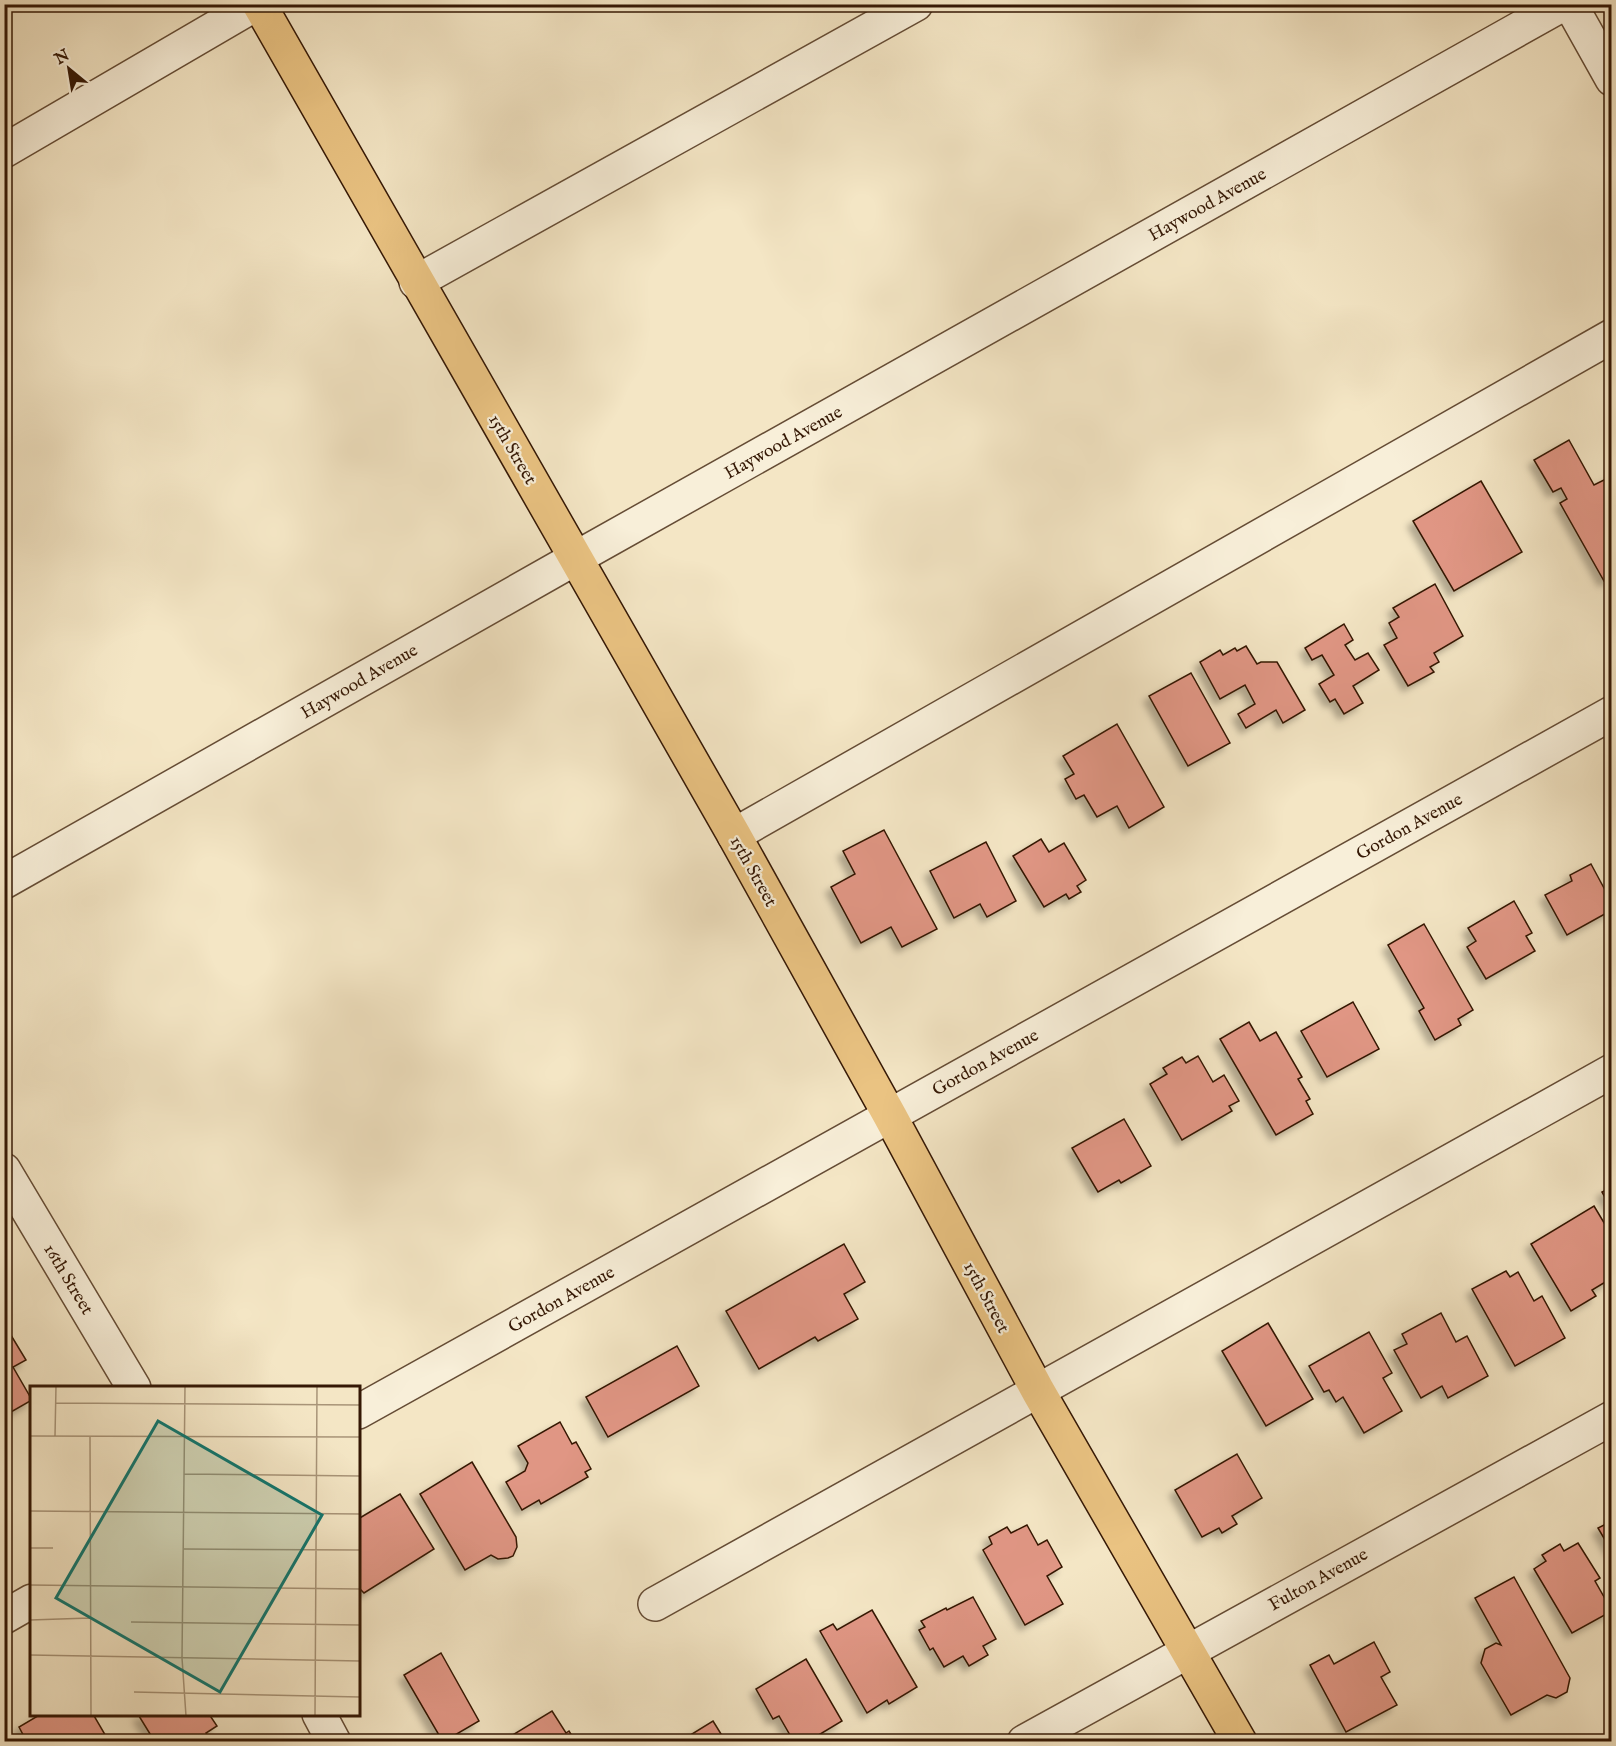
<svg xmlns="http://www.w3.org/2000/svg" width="1616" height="1746" font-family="'IM FELL English',serif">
	<defs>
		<filter id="shadow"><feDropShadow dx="-5.5" dy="5.5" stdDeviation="3" flood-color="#0004"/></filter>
	</defs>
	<rect width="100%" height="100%" fill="#f4e6c5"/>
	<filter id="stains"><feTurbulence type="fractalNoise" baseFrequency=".00333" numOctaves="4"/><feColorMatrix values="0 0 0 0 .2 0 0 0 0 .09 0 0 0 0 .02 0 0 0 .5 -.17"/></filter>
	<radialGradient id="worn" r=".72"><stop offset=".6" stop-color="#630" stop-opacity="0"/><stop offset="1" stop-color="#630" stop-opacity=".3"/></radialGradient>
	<!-- building -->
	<g fill="#e09684" stroke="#351805" stroke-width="1.5" filter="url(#shadow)">
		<path d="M1569,440L1594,485L1612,476V577L1604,581L1560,503L1567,499L1561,488L1553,492L1534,460Z"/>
		<path d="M1481,481L1522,552L1454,591L1413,521Z"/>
		<path d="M1435,584L1463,636L1434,653L1439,662L1430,667L1434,672L1408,686L1384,645L1397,638L1389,623L1399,617L1393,608Z"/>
		<path d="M1344,624L1353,640L1345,645L1355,660L1368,653L1379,670L1353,686L1363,703L1344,714L1335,699L1330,702L1319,684L1334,675L1322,655L1312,660L1305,648Z"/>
		<path d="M1246,646L1257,664L1261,662H1277L1305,710L1283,723L1276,710L1246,728L1238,714L1255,704L1245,685L1220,699L1200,662L1220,650L1223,655L1235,648L1237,651Z"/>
		<path d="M1191,673L1230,743L1188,766L1149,696Z"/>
		<path d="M1117,724L1164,807L1129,828L1117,806L1097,817L1084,795L1076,799L1065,779L1074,774L1063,756Z"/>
		<path d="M884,830L937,929L902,947L891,927L861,943L831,887L855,874L843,851Z"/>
		<path d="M1041,839L1049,852L1064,843L1086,880L1077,886L1081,892L1069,899L1066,894L1044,907L1013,856Z"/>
		<path d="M986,842L1016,901L987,917L980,904L954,918L930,871Z"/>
		<path d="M1591,864L1612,903V910L1567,935L1545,895L1572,881L1570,875Z"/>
		<path d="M1514,901L1532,933L1526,936L1535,951L1486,979L1467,947L1476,941L1468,928Z"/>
		<path d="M1424,924L1473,1010L1458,1019L1461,1025L1435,1040L1419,1011L1424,1008L1388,945Z"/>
		<path d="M1353,1002L1379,1049L1327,1077L1301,1031Z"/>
		<path d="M1249,1022L1260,1041L1276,1032L1302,1077L1298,1079L1310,1099L1306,1101L1313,1114L1276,1135L1220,1039Z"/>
		<path d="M1198,1056L1213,1082L1224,1075L1239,1101L1229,1106L1232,1111L1182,1140L1150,1084L1167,1074L1163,1068L1182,1057L1186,1063Z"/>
		<path d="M1124,1119L1151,1166L1121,1183L1119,1180L1098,1192L1072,1148Z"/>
		<path d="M1612,1187V1210L1602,1192Z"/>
		<path d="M1594,1206L1612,1236V1278L1592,1290L1596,1296L1571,1311L1531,1244Z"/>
		<path d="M844,1244L865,1282L844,1294L858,1319L818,1341L815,1337L759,1369L726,1311Z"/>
		<path d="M1506,1271L1510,1277L1518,1272L1534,1301L1542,1296L1565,1338L1515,1366L1472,1289Z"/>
		<path d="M1441,1313L1456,1342L1467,1336L1488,1376L1448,1398L1442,1386L1421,1398L1394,1350L1407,1344L1402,1334Z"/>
		<path d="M1268,1323L1313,1399L1266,1426L1222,1351Z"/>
		<path d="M6,1327L26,1360L13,1367L32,1400L4,1416V1328Z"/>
		<path d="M1369,1332L1392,1373L1383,1378L1402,1411L1364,1433L1343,1397L1336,1402L1329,1390L1324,1392L1309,1366Z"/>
		<path d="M677,1346L699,1386L608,1437L586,1397Z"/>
		<path d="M560,1422L572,1444L576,1442L591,1469L585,1472L588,1477L541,1504L539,1500L522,1510L506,1482L525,1471L528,1463L518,1446Z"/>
		<path d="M1237,1454L1262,1498L1232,1516L1237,1524L1222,1533L1219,1528L1202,1537L1175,1490Z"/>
		<path d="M472,1462L516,1537L517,1547L513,1556L508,1558L498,1559L491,1555L465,1570L420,1494Z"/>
		<path d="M400,1494L434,1549L364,1593L358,1587V1519Z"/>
		<path d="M1612,1521V1552L1598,1528Z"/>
		<path d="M1027,1525L1038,1545L1047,1540L1062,1567L1047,1576L1063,1604L1025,1625L983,1550L992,1544L989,1537L1007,1527L1011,1533Z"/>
		<path d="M1578,1543L1600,1578L1595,1581L1612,1611L1572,1633L1534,1569L1546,1561L1542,1555L1560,1544L1564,1551Z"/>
		<path d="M1514,1577L1570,1678L1567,1692L1556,1698L1547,1695L1511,1715L1481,1663L1485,1649L1496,1643L1501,1645L1475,1598Z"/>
		<path d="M973,1597L996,1639L983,1646L988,1655L969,1666L963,1656L944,1667L933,1648L930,1650L919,1630L925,1627L921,1621L946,1608L947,1610Z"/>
		<path d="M872,1610L917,1687L889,1704L887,1700L867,1713L820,1631L833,1624L837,1630Z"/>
		<path d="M1374,1642L1390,1672L1381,1677L1397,1705L1346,1732L1310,1665L1329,1655L1334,1664Z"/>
		<path d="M441,1653L479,1721L443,1742L404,1675Z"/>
		<path d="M806,1659L842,1721L807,1742H794L779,1716L773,1719L756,1689Z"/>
		<path d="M552,1711L566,1733L569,1731L576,1742H501Z"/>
		<path d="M41,1714H93L107,1738L101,1742H27L19,1727Z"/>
		<path d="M141,1714H209L217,1726L206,1733L212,1742H155L139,1716Z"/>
		<path d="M713,1721L726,1742H679Z"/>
	</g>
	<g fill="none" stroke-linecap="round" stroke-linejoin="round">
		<defs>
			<g id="minor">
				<path d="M1570,4L1612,79"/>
				<path d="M4,151L256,4"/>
				<path d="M416,282L916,4"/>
				<path d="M734,835L1612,336"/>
				<path d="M4,882L576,558L1563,4"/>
				<path d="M4,1170L134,1388"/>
				<path d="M358,1412L1612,713"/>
				<path d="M655,1604L1612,1071"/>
				<path d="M4,1617L32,1601"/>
				<path d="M319,1714L334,1742"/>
				<path d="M1024,1742L1612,1418"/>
			</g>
			<path id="major" d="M259,4L734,835L890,1116L1038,1391L1240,1742"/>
		</defs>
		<!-- minor casing -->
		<use href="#minor" stroke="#654c35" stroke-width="36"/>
		<!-- major casing -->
		<use href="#major" stroke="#351805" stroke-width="36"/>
		<!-- minor -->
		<use href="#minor" stroke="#f8efd9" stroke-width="33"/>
		<!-- major -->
		<use href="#major" stroke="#eac382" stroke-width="33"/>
	</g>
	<g text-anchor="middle" stroke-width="4.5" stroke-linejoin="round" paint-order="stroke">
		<!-- street labels -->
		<g font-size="18" fill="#351805" stroke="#f8efd9">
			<text transform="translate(1207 204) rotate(-29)" y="6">Haywood Avenue</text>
			<text transform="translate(783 442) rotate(-29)" y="6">Haywood Avenue</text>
			<text transform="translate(513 449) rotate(60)" y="6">15th Street</text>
			<text transform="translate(359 681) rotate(-30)" y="6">Haywood Avenue</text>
			<text transform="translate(1409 826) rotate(-29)" y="6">Gordon Avenue</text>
			<text transform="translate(754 871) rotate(61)" y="6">15th Street</text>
			<text transform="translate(985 1062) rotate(-29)" y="6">Gordon Avenue</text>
			<text transform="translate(69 1279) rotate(59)" y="6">16th Street</text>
			<text transform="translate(987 1297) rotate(62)" y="6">15th Street</text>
			<text transform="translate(561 1299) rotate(-29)" y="6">Gordon Avenue</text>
			<text transform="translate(1318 1579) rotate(-29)" y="6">Fulton Avenue</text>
		</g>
	</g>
	<!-- overview -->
	<g transform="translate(30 1386)">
		<rect width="330" height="330" fill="#f4e6c5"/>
		<path fill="none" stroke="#a89478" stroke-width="1.5" d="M155,0L152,272L156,330M26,17L330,19M0,50L330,51M25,50L26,0M60,51L61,330M154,88L330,90M0,125L330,128M0,162H23M154,163L330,164M0,199L330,203M0,234L60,232M101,236L330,239M0,269L330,275M104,306L330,311M285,330L287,0"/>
		<path fill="#0f766e" fill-opacity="0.15" stroke="#0f766e" stroke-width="3" d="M128,35L292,129L190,306L26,212Z"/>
		<rect width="330" height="330" fill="none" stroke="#351805" stroke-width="3"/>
	</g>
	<!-- margin -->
	<rect width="1616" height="1746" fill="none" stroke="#f4e6c5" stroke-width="24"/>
	<rect x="6" y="6" width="1604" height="1734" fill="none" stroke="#351805" stroke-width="3"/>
	<rect x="12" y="12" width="1592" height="1722" fill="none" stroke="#351805" stroke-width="1.5"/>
	<!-- north arrow -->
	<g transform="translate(69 69) rotate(330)" stroke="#f8efd9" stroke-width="4.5" paint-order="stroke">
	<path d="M0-4.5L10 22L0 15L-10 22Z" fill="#351805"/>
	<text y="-9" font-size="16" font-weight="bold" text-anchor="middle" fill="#351805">N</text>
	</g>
	<rect width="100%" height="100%" filter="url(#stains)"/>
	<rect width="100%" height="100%" fill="url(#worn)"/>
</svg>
